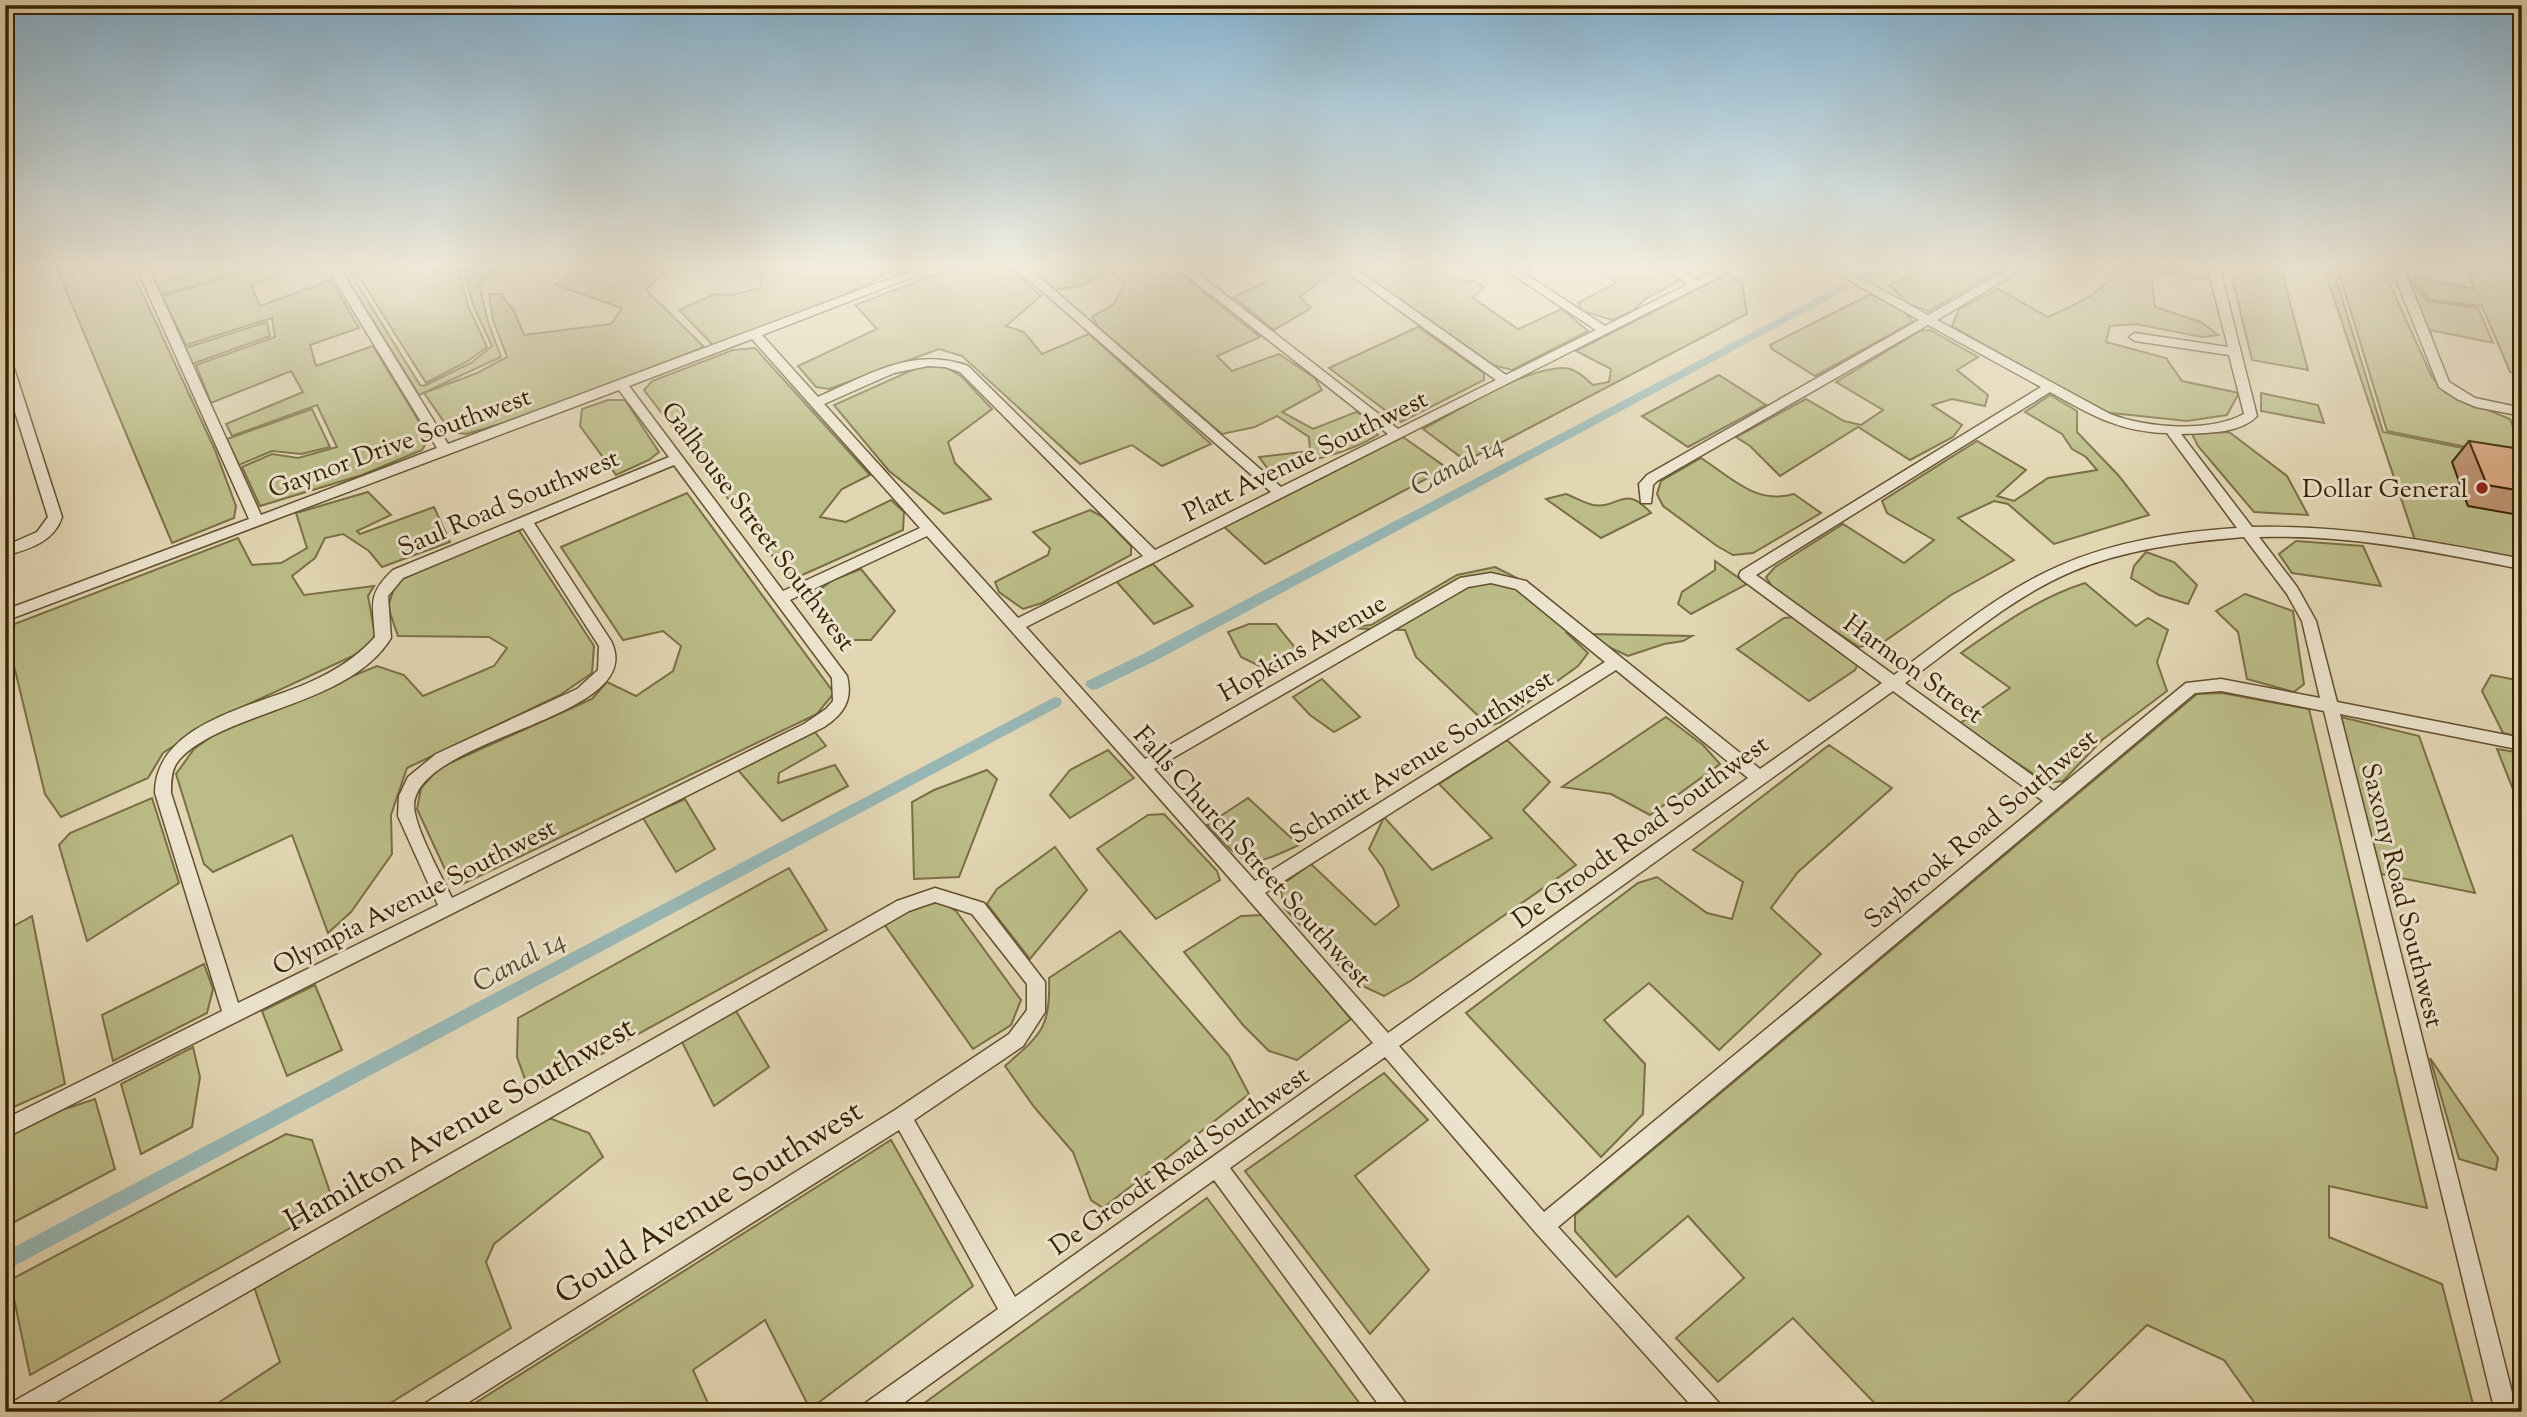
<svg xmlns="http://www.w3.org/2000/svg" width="2527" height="1417" font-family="'Sorts Mill Goudy',serif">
	<rect width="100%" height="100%" fill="#e2d6b3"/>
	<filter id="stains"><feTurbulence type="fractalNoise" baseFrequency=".00286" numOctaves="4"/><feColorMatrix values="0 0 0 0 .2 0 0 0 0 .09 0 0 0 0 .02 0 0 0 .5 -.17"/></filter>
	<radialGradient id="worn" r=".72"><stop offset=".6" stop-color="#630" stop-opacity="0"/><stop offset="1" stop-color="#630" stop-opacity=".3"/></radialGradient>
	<!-- green -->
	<g fill="#bbbc87" stroke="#7a6f44" stroke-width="2">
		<path d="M57,269H131L215,450L236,506L234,518L172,543Z"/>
		<path d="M202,269H234L236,273L160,295L155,284Z"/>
		<path d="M240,269H298L251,285L260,306L331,280L359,328L310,345L316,366L373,346L429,438L422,450L362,475L260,506L242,467L272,454L298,458L337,447L317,405L232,436L226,424L303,392L291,371L211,403L196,365L275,337L272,318L186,345L162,296L241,273Z"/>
		<path d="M341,269H348L420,385L424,386L471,363L492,346L473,305L464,271L496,269L479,284L488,322L501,357L419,395Z"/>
		<path d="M354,269H461L459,271L468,306L487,347L468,361L426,383Z"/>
		<path d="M576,269H669L646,290L704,347L520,418L466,434L451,432L424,393L477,373L507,357L493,320L489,294H501L514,311L524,335L611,324L622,308L555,285Z"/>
		<path d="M755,269H878L885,275L828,303L714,346L679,310L714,294L732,295L761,288V275Z"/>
		<path d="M951,269H1012L1041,296L1006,326L1024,332L1042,354L1089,334L1211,444L1162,466L1132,445L1080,464L962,356L939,349L829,389L816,387L798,366L877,329L855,305Z"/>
		<path d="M1031,269H1174L1260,337L1217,356L1232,371L1279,354L1315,378L1322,390L1282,412L1313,429L1356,412L1366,417L1378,435C1345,455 1307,462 1268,469L1259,457L1310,451L1309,437L1277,416L1255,427L1222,434L1099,328L1092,317L1114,304L1124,285L1111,272L1080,286L1054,290Z"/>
		<path d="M1269,269H1336L1300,297L1311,308L1274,330L1233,297L1279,276Z"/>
		<path d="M1357,269H1435L1452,280L1474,281L1484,287L1473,298L1518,329L1562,309L1588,331L1512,370L1493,365Z"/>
		<path d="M1595,269H1660L1679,281L1645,299L1633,311L1612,320L1582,311L1578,303L1616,283Z"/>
		<path d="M1925,269H2000L1929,311L1909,304L1889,285Z"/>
		<path d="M2115,269H2204L2205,279L2151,272L2155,307L2201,322L2218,335L2202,337L2136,324L2110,326L2106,342L2166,358L2182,381L2239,393L2227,415L2187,421L2102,412L1952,326L1959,309L1998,289L2048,317C2070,306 2106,294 2115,269Z"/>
		<path d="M2230,269H2281L2308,370L2252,360Z"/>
		<path d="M2324,269H2333L2383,432L2517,459L2522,465V560L2415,540Z"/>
		<path d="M2338,269H2383L2432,377L2446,393L2510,419L2522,448V458L2387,431Z"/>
		<path d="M2466,269H2522V374L2510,372L2482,306L2429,300L2414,277L2475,289Z"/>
		<path d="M2403,270L2427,301L2478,308L2493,343L2430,330L2438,357Z"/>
		<path d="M1727,274L1742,282L1747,314L1466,461L1423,429C1462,409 1517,371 1561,368C1575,367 1584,377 1593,385L1609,382L1611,369L1576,351Z"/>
		<path d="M1871,294L1905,312L1913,322L1815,376L1772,349L1770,345Z"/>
		<path d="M267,322L270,336L192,364L185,348Z"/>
		<path d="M1418,327L1484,373V380L1401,422L1329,368Z"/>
		<path d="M1930,330L1978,357L1957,370L1988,395L1985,406L1952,399L1932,405L1962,425L1953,437L1910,460L1858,427L1780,476L1750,446L1736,437L1806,399L1844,421L1861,425L1883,410L1836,382L1920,331Z"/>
		<path d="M755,348L870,475L842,489L820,517L846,522L891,500L904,512L903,530L791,580L644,390L652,381L733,350Z"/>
		<path d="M943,365L962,377L992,409L948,442L955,463L991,499L944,514L889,471L834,405L919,367Z"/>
		<path d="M1719,375L1766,405L1688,447L1642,416Z"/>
		<path d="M2261,393L2318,405L2324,423L2261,411Z"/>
		<path d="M2050,395L2077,411V432L2119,476L2149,515L2054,544L2008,504L1994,501L1958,518L2014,560L1951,595L1882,643L1859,647L1774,590L1766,577L1775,567L1843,524L1904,563L1934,540L1887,513L1882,501L1977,441L2026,470L1997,496L2014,501L2048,478L2097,470L2086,457L2072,449L2062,434L2025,412Z"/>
		<path d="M608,400H625L659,452L649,460L616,475L580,426L582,409Z"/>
		<path d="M312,409L330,447L301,454L272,451L239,465L227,439Z"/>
		<path d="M2229,432L2287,476L2308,515L2254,512L2198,446L2192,434Z"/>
		<path d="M1403,437L1447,468L1265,564L1222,525Z"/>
		<path d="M1701,458C1732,478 1756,505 1794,494L1821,513L1753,553L1733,555L1717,546L1663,506L1657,494L1661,481Z"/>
		<path d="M368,492L391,515L357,531L360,534L434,507L450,542L382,567L369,551L343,534L325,538L315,558L292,576L304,595L374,586L368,596L375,635L368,649L214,720L163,753L148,778L61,817L45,794L8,641L12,625L238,538L252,565L281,563L307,548L296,513Z"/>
		<path d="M687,493L834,693L817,714L463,884L450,880L417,809L421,788L439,768L592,699L607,682L636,696L673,671L681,646L663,631L623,640L561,547Z"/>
		<path d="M1566,494C1574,497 1584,503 1593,505C1620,509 1624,483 1651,513L1601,538L1546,499Z"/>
		<path d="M1090,510L1103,517L1131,546V555L1042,603L1023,609L999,592L995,582L1048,555L1050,548L1033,532Z"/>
		<path d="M518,529L594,646L592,673L560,695L407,768L391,815L392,854L351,912L328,933L292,835L213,872L204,864L176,774L194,749L221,730L377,666L404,675L423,696L494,666L507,648L489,637L398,636L388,607L395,585L412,570Z"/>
		<path d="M2296,541L2363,546L2381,586L2292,573L2279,554Z"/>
		<path d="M2146,552L2174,562L2197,585L2188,604L2159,595L2131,578L2134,566Z"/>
		<path d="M1715,561L1747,584L1691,614L1678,604L1682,592L1715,570Z"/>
		<path d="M1153,564L1193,606L1154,624L1116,581Z"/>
		<path d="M1495,567L1531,585L1590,634L1692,636L1683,641L1664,644L1628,656L1602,644L1590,634L1567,633L1588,653L1578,666L1501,722L1489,726L1416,657L1405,630L1341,628L1371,625L1457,575Z"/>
		<path d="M861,569L895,611L871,640H836L808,598L833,580Z"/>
		<path d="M2085,583L2136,626L2148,618L2168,630L2157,662L2167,691L2102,740L2063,781L2047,783L1959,724L2010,688L1961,653C2001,625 2038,598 2085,583Z"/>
		<path d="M2245,594L2293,611L2304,684L2294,692L2247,679L2238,632L2216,611Z"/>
		<path d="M1796,617L1858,664L1855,670L1809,701L1737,649L1784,618Z"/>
		<path d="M1249,624H1276L1297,650L1270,671L1241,657L1228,632Z"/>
		<path d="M2491,675L2522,681V737L2503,733L2482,691Z"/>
		<path d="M1322,679L1360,717L1334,732L1310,715L1293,697Z"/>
		<path d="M2222,693L2309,709L2427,1208L2329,1186V1237L2442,1284L2475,1412H2261L2224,1360L2147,1325L2058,1412H1883L1793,1318L1718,1382L1676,1338L1744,1278L1688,1216L1616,1277L1575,1231V1215L2197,694Z"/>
		<path d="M1666,717L1703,745L1720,764L1650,815L1611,794L1562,787Z"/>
		<path d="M2341,717L2419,736L2475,893L2381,874Z"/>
		<path d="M815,732L826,746L779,773L778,783L835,765L848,786L782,821L738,770Z"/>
		<path d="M1507,740L1550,782L1523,810L1576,865L1412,980L1384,996L1356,983L1284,908L1280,886L1311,864L1375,925L1399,906L1383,868L1369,849L1384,817L1432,870L1492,838L1439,784Z"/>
		<path d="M1829,745L1892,788L1798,872L1771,908L1821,954L1719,1050L1649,983L1604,1020L1645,1064L1643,1114L1601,1157L1466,1013L1638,883L1657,877L1707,913L1732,919L1743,882L1693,850Z"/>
		<path d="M2497,749L2522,753V812Z"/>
		<path d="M1108,750L1134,778L1070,818L1050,795L1070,770Z"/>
		<path d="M987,770L997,779L959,877L914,879L912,802L934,790Z"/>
		<path d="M152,798L179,883L87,941L59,845L70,833Z"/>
		<path d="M1248,798L1299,845C1245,870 1247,867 1207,825Z"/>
		<path d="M685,799L715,849L676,872L643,818Z"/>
		<path d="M1164,814L1217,871L1220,880L1156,919L1097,849L1148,815Z"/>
		<path d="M1055,847L1087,890L1030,959L987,904L997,889Z"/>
		<path d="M789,868L827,930L540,1088L525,1079L517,1057L518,1018Z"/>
		<path d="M941,902L956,911L1021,1000L1011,1025L973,1049L884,924L916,906Z"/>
		<path d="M1263,915L1351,1019L1297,1060L1269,1051L1243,1025L1184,952L1241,916Z"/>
		<path d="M32,916L65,1084L5,1111V931Z"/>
		<path d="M1120,931L1229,1056L1249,1094L1103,1208L1091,1200L1073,1152L1034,1107L1005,1066C1041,1034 1051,1028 1049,978Z"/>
		<path d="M204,964L213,989L207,1013L113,1061L102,1015Z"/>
		<path d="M315,985L342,1050L287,1076L262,1011Z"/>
		<path d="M736,1011L769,1067L714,1106L681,1040Z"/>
		<path d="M193,1047L200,1077L192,1127L141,1154L121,1084Z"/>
		<path d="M2430,1058L2498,1158L2496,1170L2459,1159Z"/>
		<path d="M1384,1073L1428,1120L1355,1176L1429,1270L1370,1334L1245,1171Z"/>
		<path d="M95,1099L115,1169L5,1227V1138L62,1110Z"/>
		<path d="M549,1118L589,1133L603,1157L494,1244L486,1262L511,1328L376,1412H209V1409L280,1362L253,1284Z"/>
		<path d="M286,1134L312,1140L331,1195L299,1223L30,1375L10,1280Z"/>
		<path d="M891,1140L973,1286L810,1409L765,1320L693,1370L712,1412H640L638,1409L634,1412H461Z"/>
		<path d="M1207,1198L1366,1412H912Z"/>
	</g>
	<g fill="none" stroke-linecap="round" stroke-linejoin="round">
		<!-- canal -->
		<g fill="#97b7b5" fill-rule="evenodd">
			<path d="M1867,269H1880L1870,276H1862L1861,274Z"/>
			<path d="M1844,284L1848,285V289L1155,661L1097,689L1092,690L1085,685L1087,681L1145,653Z"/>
			<path d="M1055,697L1060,698L1062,702L1060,706L5,1271V1252Z"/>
		</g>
		<defs>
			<g id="minor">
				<path d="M137,269H149L261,515L437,448L328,269H340L448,444L916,269H933L762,335L818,397C868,375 913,346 968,366L1155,550L1271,492L1017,269H1030L1281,487L1388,434L1178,269H1192L1398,429L1496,380L1342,269H1356L1506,375L1596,330L1504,269H1518L1605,326L1688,284L1666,269H1680L1697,280L1719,269H1734L1026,627L1145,759L1460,578L1491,573L1526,581L1760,769L1882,683L1741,579L1739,575L1741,571L2041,387L1928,325L1657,481L1653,485L1651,503H1641L1639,484L1647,475L1919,320L1829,269H1844L1928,315L2008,269H2023L1937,320L2110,414C2146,428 2209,433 2244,414L2229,355L2135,341L2129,337L2135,333L2228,347L2208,269H2220L2257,416C2240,434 2205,433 2181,434L2252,527C2344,525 2432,541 2522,559V569C2434,552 2348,534 2259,537L2297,587L2316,621L2337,702L2522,738V750L2340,714L2517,1412H2495L2324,711L2221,691L2195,693L1558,1227L1720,1404L1723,1412H1697L1536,1233L1385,1057L1230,1168L1406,1404L1409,1412H1384L1214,1180L891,1412H861L864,1404L998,1309L899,1130L453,1412H421L424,1404L895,1110L1009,1034L1027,1010V984L972,914L935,902L909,911L39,1412H6L9,1404L897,901L935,888L984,903L1045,982V1012L1023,1046L914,1120L1015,1297L1373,1043C1225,871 1077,705 927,536L790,600L847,676C853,700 844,714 824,727L5,1138V1119L222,1011L155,793C155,722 258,706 310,682C335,671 357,657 375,637C373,605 367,594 393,570L669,457L619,390L5,621V610L249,519ZM752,339L920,528L783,591L629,386ZM928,366L945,367L960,372L1143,556L1018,618L824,404L894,373ZM2050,392C2091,415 2120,432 2167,433L2237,528C2177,532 2115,541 2059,566C1999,592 1947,637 1894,675L1756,575ZM674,465L832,678L833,701L826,709L804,724L452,898C442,877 413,825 414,804C421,735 650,719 611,641L534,523ZM523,528L599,646L598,670L577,689L436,754L408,777L399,796L398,816L438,905L238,1003L171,793C171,784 171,774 175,766C182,753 199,743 212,736C267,707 357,694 391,638L388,596L403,578ZM2244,537L2287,594L2302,621L2320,698L2221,679L2186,683L2054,791L1905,683C1958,645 2010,598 2071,572C2125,549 2185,542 2244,537ZM1491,583L1516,589L1605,662L1255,881L1154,769L1468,587ZM1616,670L1748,778L1388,1033L1265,893ZM1893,691L2043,801L1544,1212L1399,1046Z"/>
				<path d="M2392,269H2404L2449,382L2475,398L2522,408V416L2476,407L2457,399L2439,387Z"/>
				<path d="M5,355L11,359L62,517C54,542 29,549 5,556V546L37,532L48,517L5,380Z"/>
			</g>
		</defs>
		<!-- minor casing -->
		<use href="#minor" stroke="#634f2d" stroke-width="3"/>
		<!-- minor -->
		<use href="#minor" fill="#ece4ce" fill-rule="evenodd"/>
	</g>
	<!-- wall -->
	<path fill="#bb9270" stroke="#392200" stroke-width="2" d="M2469,441L2522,468V505L2513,514L2468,506L2452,462Z"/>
	<!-- building -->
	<path fill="#daaa82" stroke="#392200" stroke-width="2" d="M2469,441L2514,448L2522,468V491L2487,485Z"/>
	<!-- sky -->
	<linearGradient id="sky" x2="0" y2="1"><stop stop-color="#87b5d4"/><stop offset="0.57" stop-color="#f2eddd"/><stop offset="1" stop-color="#f2eddd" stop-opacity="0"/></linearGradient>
	<rect width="2527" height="468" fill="url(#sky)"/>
	<!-- markers -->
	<circle fill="#8f2418" stroke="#ece4ce" stroke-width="2.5" cx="2482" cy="488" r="7"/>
	<g text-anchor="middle" stroke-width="6" stroke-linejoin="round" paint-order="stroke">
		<!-- street labels -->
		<g font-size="26" fill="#392200" stroke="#ece4ce">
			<text transform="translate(399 442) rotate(-20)" y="9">Gaynor Drive Southwest</text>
			<text transform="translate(1305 455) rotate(-26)" y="9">Platt Avenue Southwest</text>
			<text transform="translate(508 502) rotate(-23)" y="9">Saul Road Southwest</text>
			<text transform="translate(759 526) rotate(53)" y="9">Galhouse Street Southwest</text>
			<text transform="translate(1302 647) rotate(-30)" y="9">Hopkins Avenue</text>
			<text transform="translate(1914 668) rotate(36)" y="9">Harmon Street</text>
			<text transform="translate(1421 756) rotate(-32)" y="9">Schmitt Avenue Southwest</text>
			<text transform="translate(1980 828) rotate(-40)" y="9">Saybrook Road Southwest</text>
			<text transform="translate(1640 831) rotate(-36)" y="9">De Groodt Road Southwest</text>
			<text transform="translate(1253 856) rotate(48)" y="9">Falls Church Street Southwest</text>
			<text transform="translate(2403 895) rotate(76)" y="9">Saxony Road Southwest</text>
			<text transform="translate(414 896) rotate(-27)" y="9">Olympia Avenue Southwest</text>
			<text transform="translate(1179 1160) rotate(-35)" y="9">De Groodt Road Southwest</text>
		</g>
		<!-- poi labels -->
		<g font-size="26" fill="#392200" stroke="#ece4ce" text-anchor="end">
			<text x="2468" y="497">Dollar General</text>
		</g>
		<!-- water labels -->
		<g font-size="28" font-style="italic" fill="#50472d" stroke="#ece4ce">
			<text transform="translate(1456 464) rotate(-28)" y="10">Canal 14</text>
			<text transform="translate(518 960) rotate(-28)" y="10">Canal 14</text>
		</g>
		<!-- near-street labels -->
		<g font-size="32" fill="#392200" stroke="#ece4ce">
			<text transform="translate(459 1123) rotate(-30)" y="11">Hamilton Avenue Southwest</text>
			<text transform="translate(708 1201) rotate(-32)" y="11">Gould Avenue Southwest</text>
		</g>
	</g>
	<!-- margin -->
	<rect width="2527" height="1417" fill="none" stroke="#e2d6b3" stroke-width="28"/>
	<rect x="7" y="7" width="2513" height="1403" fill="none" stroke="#392200" stroke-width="3.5"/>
	<rect x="14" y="14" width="2499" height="1389" fill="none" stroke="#392200" stroke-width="2"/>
	<rect width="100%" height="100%" filter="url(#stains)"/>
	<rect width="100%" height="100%" fill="url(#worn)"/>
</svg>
